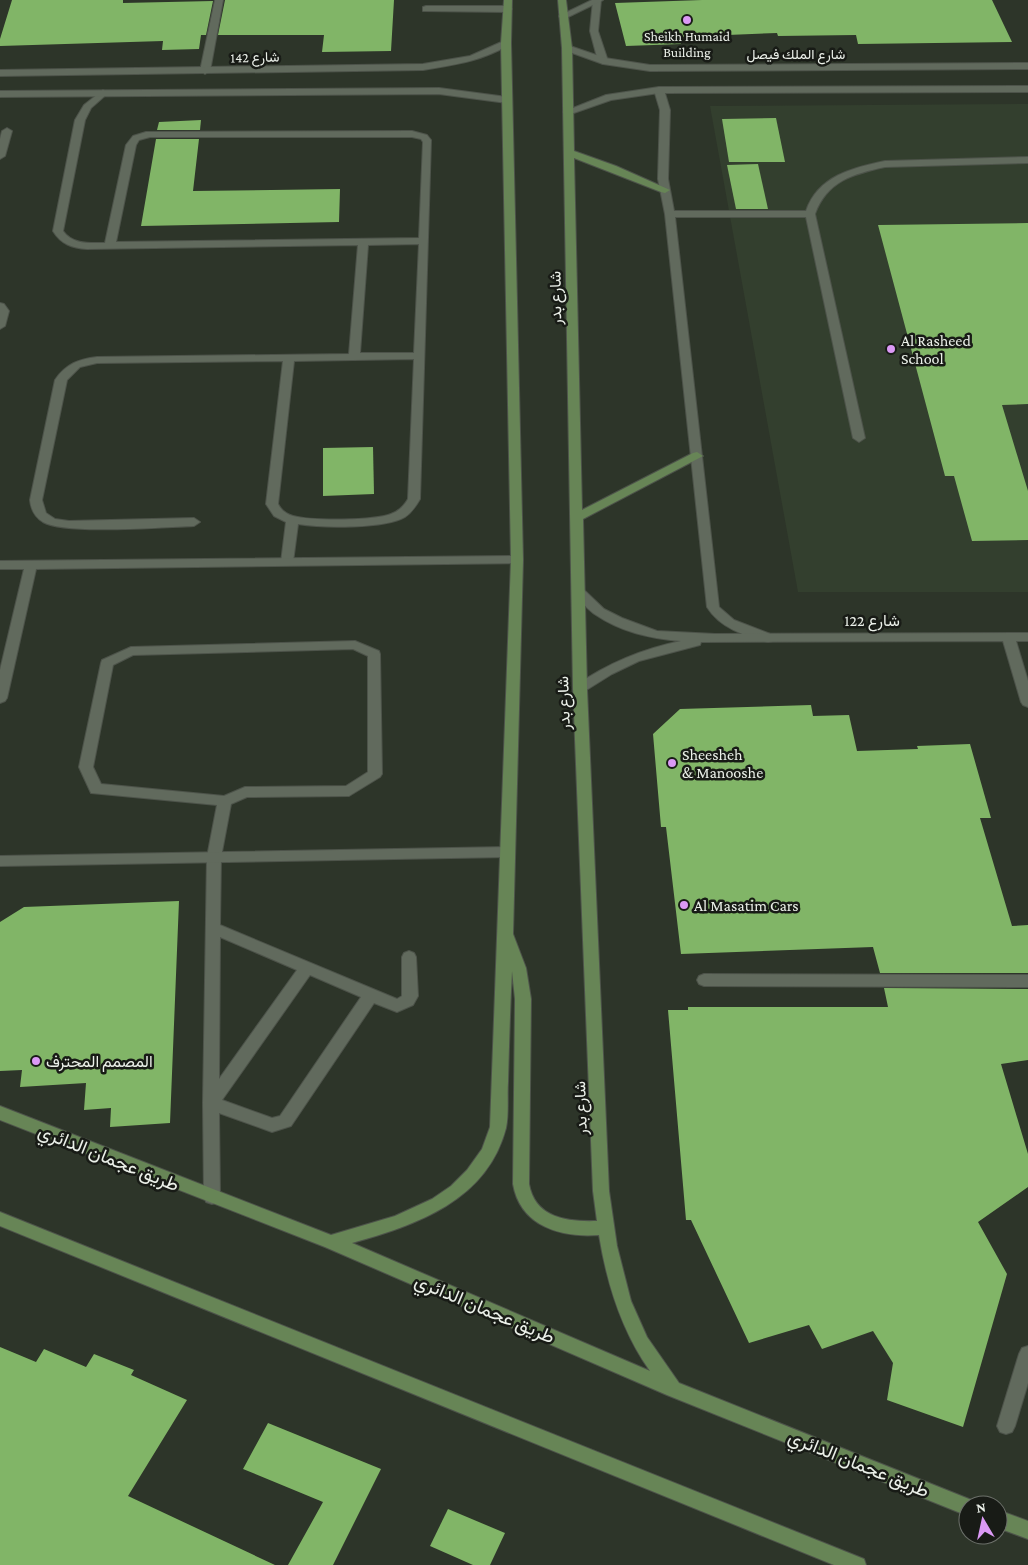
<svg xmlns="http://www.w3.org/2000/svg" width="1028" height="1565" font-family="'Crimson Pro',Vazirmatn,serif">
	<rect width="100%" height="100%" fill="#2d3529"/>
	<!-- built -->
	<path fill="#333f2e" d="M1028,104V592H798L710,106Z"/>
	<!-- building -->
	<g fill="#81b567">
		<path d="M12,0H123V3L213,1L206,35H201L199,49L162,50L163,41L0,46V39Z"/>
		<path d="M225,0H394L391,51L322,52L324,35H218Z"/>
		<path d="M702,0H992L1012,42L858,44L856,35L778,36L777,33L679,37L681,44L626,46L615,3Z"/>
		<path d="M776,118L785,162H729L722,119Z"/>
		<path d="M201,120L200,130H157L159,122Z"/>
		<path d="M156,139H199L193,191L340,189L339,222L141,226Z"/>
		<path d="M758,164L768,209H736L727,165Z"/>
		<path d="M1028,223V404L1002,405L1028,491V540L972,541L954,476H945L878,225Z"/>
		<path d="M373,447L374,494L323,496V448Z"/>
		<path d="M811,705L813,716L849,715L857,751L918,749L917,746L970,744L991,818H980L1012,926L1028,925V973H880L873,947L681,954L666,827H661L653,734L680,709Z"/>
		<path d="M179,901L170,1123L110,1127L111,1108L84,1110L86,1083L20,1087L22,1070L0,1071V922L24,907Z"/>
		<path d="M884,988L1028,989V1060L1001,1064L1028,1154V1187L978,1222L1007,1274L963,1427L887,1400L893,1363L873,1331L822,1349L809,1325L749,1343L691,1220H686L668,1010H688V1007H888Z"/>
		<path d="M0,1347L36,1362L44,1349L86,1367L94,1354L134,1370L131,1375L187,1400L128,1496L275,1565H0Z"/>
		<path d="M268,1423L381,1469L333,1565H288L323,1502L243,1469Z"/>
		<path d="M448,1509L505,1533L490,1565H473L430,1546Z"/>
	</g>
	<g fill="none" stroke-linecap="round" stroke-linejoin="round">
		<defs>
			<g id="service">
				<path d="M215,0H223L210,71L205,74L200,71Z"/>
				<path d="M593,0H601L598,31L608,61L603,64L598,61L590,31Z"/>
				<path d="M426,6H508L512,9L508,12L423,11V7Z"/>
				<path d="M659,87L664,90L670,110L668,179L674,211H806C818,176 852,168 885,161L1028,157V163L885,167C853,174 827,181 815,214L865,438L859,442L853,438L806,217H675L719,607L734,620L773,635L774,638L773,641L768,642C745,636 720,628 707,607L665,214L658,179L660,110L654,90Z"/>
				<path d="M103,90L108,93L91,108L85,120L63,231C73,245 90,243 105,243L126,145L133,136L146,132L412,131L427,135L431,140L420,499C416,506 412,512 405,517C385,529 322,528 298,524L293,562L291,565H283L281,562L286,522L274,516L266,504L283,361L97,363L80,367L67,380L42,500L46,513L55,519L69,521L194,518L200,522L194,526C163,527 67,535 43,522C35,517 31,510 30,500L55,380C66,364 79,359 97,357L349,354L358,245L87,249C72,248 61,244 53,231L75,120L84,105ZM150,137H412L421,139L423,142L419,238L116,242L136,145L139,140ZM419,244L414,353H360L368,245ZM414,359L408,499C404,506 399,511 391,514C373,521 311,521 293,516C286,514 281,510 278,504L294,361Z"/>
				<path d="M7,128L12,131L5,156L0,159V139L2,131Z"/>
				<path d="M0,303L4,304L9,311L5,326L0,329Z"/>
				<path d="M355,641L379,651L380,654L382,774L380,777L349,796L247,797L231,804L221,857L220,925L397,999L402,996V957L404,953L409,951L414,953L416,957L418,996L413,1005L397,1012L374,1003L291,1126L272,1132L219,1113L220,1197L218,1202L212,1204L206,1202L204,1197L203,1103L207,857L217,805L91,793L79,767L101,663L102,660L131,647ZM353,649L368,656V772L346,786L245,787L224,796L101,784L93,767L113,665L133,655ZM220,937L297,970L219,1079ZM310,975L361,997L280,1116L272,1118L222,1100Z"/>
			</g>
			<g id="minor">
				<path d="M592,0H603L566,18H560L559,16Z"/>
				<path d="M506,40L509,41V45C478,62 458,64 423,70L0,76V70L423,64L470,56Z"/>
				<path d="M439,88L507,97L512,100L507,103L439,94L0,97V91Z"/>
				<path d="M517,556L523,560L521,563L36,569L7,698L5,701L0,703V670L24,569H0V561Z"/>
				<path d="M578,587L582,588L604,609L622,618L657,631L715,634L1028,633V641H1016L1028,681V707L1023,705L1021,702L1003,641L701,642L700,645L639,661L612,674L580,694L575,692L573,689L575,686C608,663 642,649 681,641C653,639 621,632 596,615C588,610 581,601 574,594L572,591L574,588Z"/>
				<path d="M508,847L513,848L515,852L513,856L508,857L0,866V856Z"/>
				<path d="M704,974L1028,975V987L704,986L699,984L697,980L699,976Z"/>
				<path d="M1028,1346V1383L1015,1426L1012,1432L1006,1434L1000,1432L997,1426L1019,1354L1022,1348Z"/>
			</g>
			<g id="tertiary">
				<path d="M567,45L605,58L650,65L1028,63V69L650,71L603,64L564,50V46Z"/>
				<path d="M1028,86V92L659,93L611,100L568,115L563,112L606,95L659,87Z"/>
			</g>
			<g id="secondary">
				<path d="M504,0H512L511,43L523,560L513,934L526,968L531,999L529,1184C535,1218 567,1222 597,1221L593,1191L573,689L562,48L558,0H566L572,48L574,151L616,166L670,190L665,193L661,192L574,158L582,510L693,453L697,452L703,456L583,519L587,689L609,1191L617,1246L631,1301L647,1337L679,1383L974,1501L976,1505H968V1516L667,1395L325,1247L0,1120V1106L331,1235L395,1216L432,1199L451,1186L467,1170L482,1149L490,1127L511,560L501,43ZM512,971L515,999L513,1184C520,1226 561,1238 599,1235C607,1284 621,1330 650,1371L352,1243C416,1225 487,1201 506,1128C509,1114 507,1096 508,1082C509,1045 510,1008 512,971Z"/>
				<path d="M0,1212L864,1559L866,1565H834L0,1226Z"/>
				<path d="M998,1510L1028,1521V1539L998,1528Z"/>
			</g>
		</defs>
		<!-- service casing -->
		<use href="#service" stroke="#4d534a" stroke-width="2"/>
		<!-- minor casing -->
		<use href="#minor" stroke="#4d534a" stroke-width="2"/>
		<!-- tertiary casing -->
		<use href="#tertiary" stroke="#4d534a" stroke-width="2"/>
		<!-- secondary casing -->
		<use href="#secondary" stroke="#4d534a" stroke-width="2"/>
		<!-- service -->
		<use href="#service" fill="#616a5d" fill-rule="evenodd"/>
		<!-- minor -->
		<use href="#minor" fill="#616a5d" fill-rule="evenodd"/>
		<!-- tertiary -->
		<use href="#tertiary" fill="#616a5d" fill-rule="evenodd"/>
		<!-- secondary -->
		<use href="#secondary" fill="#678556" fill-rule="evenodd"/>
	</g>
	<!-- markers -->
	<g fill="#db99f5" stroke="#181b16" stroke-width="2">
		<circle cx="687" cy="20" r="5"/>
		<circle cx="891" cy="349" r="5"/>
		<circle cx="672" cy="763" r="5"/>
		<circle cx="684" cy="905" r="5"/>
		<circle cx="36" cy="1061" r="5"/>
	</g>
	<g text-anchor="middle" stroke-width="5" stroke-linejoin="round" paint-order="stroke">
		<!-- far-poi labels -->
		<g font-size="14" fill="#ebf0e9" stroke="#181b16">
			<text x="687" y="41">Sheikh Humaid<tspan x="687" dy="16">Building</tspan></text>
		</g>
		<!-- far-street labels -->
		<g font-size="14" fill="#ebf0e9" stroke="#181b16">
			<text x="796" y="59">شارع الملك فيصل</text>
			<text transform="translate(255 57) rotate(-1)" y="5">شارع 142</text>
		</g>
		<!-- street labels -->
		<g font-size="16" fill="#ebf0e9" stroke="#181b16">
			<text transform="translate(555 298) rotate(-91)" y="6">شارع بدر</text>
			<text x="872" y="626">شارع 122</text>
			<text transform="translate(563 703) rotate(-92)" y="6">شارع بدر</text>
			<text transform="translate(580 1108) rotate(-92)" y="6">شارع بدر</text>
		</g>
		<!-- poi labels -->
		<g font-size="16" fill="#ebf0e9" stroke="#181b16" text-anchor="start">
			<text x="901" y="346">Al Rasheed<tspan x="901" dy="18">School</tspan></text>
			<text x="682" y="760">Sheesheh<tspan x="682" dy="18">&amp; Manooshe</tspan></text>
			<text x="694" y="911">Al Masatim Cars</text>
			<text x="46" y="1067">المصمم المحترف</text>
		</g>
		<!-- near-street labels -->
		<g font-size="19" fill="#ebf0e9" stroke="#181b16">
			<text transform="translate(109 1157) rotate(22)" y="7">طريق عجمان الدائري</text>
			<text transform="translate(485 1308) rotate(23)" y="7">طريق عجمان الدائري</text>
			<text transform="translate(859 1463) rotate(22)" y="7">طريق عجمان الدائري</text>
		</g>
	</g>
	<!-- north arrow -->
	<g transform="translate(983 1520) rotate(351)"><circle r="24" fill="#181b16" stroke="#6c706a"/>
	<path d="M0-4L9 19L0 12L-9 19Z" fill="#db99f5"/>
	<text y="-8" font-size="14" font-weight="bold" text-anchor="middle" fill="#ebf0e9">N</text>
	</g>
</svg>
